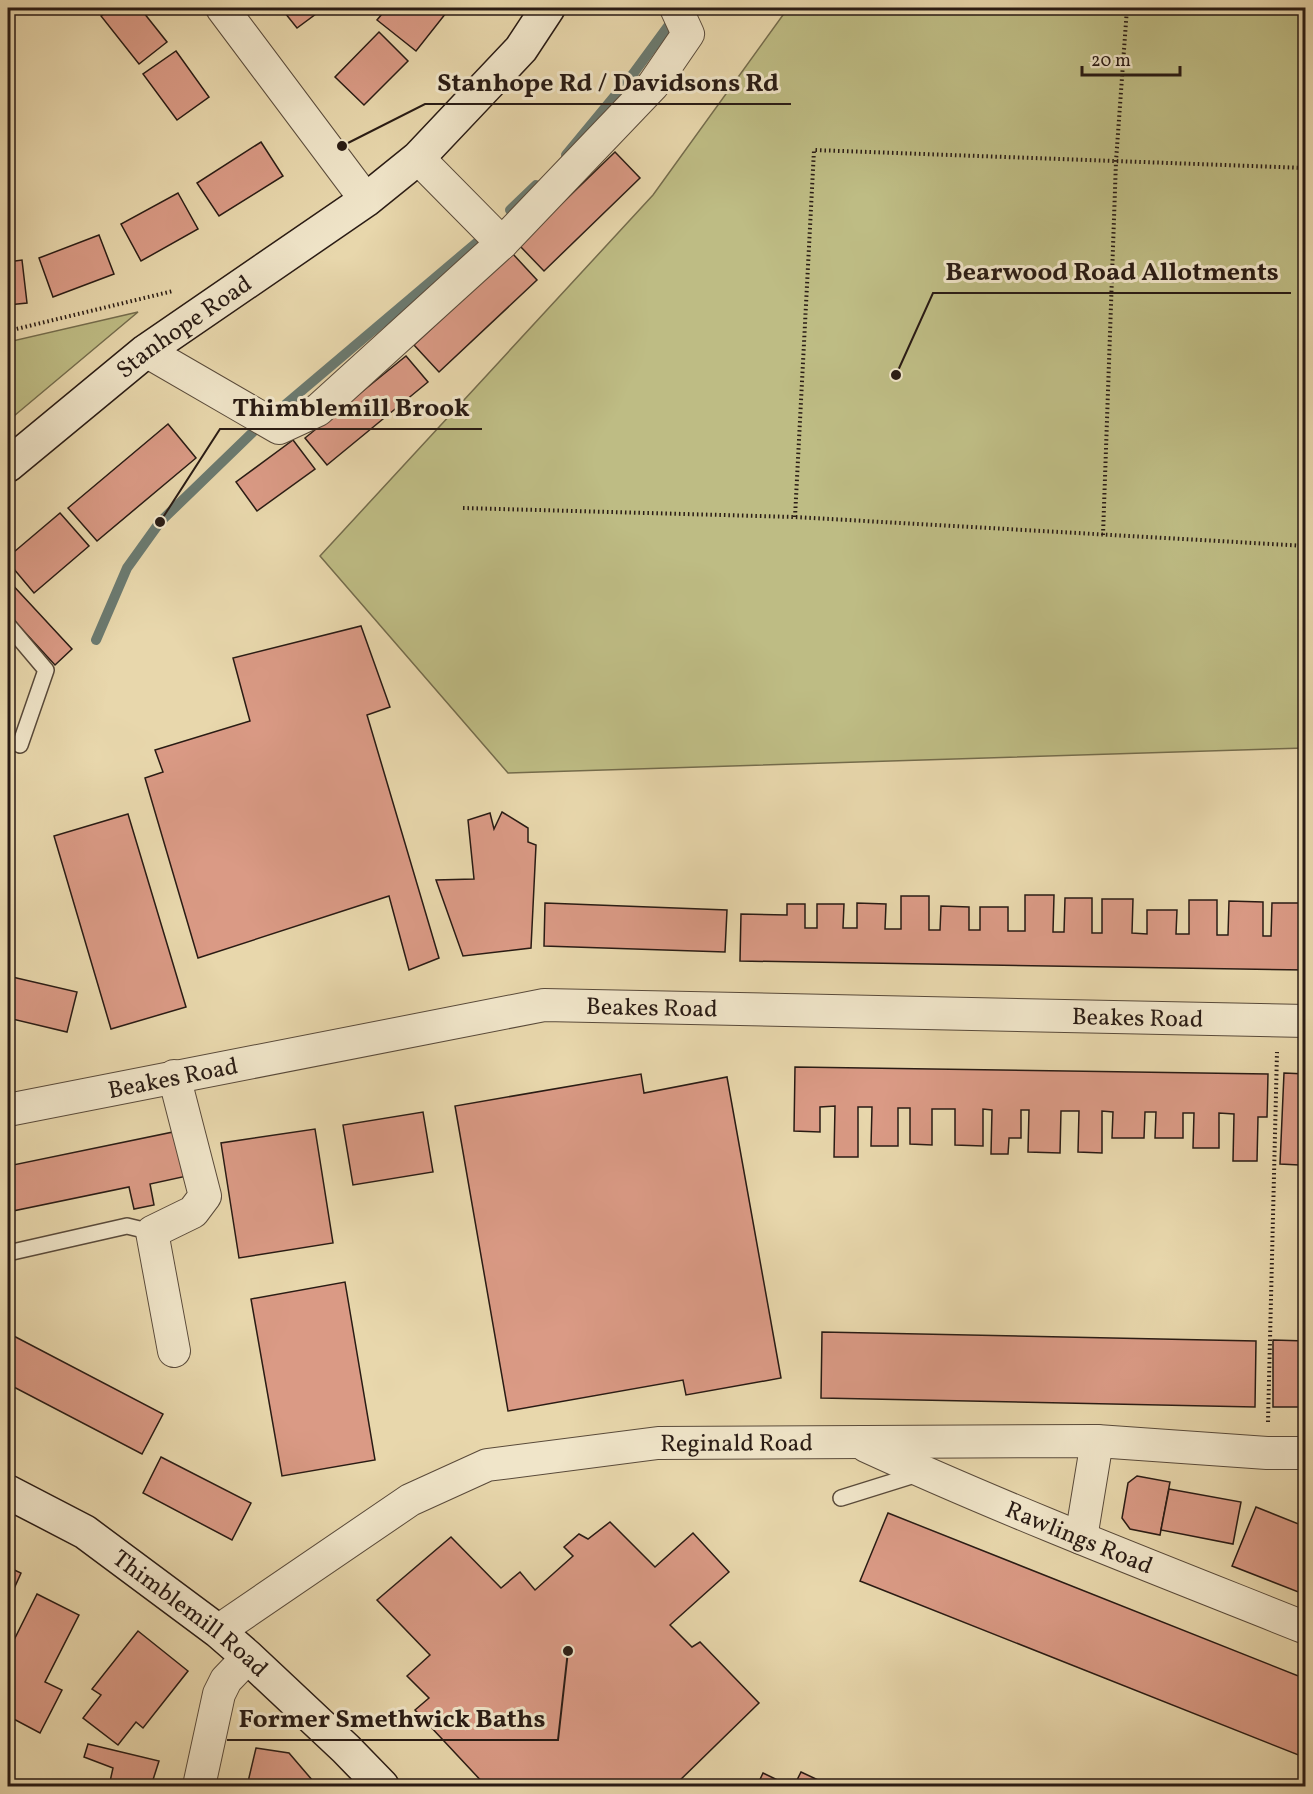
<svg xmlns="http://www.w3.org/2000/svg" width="1313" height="1794" font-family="Vollkorn,serif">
	<rect width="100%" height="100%" fill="#e8d7ac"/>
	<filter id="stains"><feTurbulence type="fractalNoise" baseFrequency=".00333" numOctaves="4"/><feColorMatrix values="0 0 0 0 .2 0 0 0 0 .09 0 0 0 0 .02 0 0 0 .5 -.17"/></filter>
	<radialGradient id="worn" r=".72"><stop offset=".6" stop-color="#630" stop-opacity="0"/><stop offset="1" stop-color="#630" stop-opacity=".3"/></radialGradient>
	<!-- green -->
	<g fill="#bebc84" stroke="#746c4c" stroke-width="1.5">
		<path d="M788,8H1305V748L508,773L320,556L653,195Z"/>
		<path d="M138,312L8,421V342Z"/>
	</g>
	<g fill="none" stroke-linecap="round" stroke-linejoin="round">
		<!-- stream -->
		<g stroke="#6b7a70" stroke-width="10">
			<path d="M566,155L633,74L669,25"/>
			<path d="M510,210L536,185"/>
			<path d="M286,404L481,239"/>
			<path d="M96,640L127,568L160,522L254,431"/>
		</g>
	</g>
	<!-- building -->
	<g fill="#da9a85" stroke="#291b14" stroke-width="1.5">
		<path d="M113,8H140L167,42L139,64L101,16Z"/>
		<path d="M281,8H324L297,28Z"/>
		<path d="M387,8H450L416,51L377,20Z"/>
		<path d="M379,32L408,61L364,105L335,77Z"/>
		<path d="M176,51L209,97L177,120L143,74Z"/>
		<path d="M261,142L283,176L219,216L197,183Z"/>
		<path d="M615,152L640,178L544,271L519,245Z"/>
		<path d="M178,193L198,229L141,261L121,224Z"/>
		<path d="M99,235L114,274L53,297L39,258Z"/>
		<path d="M512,253L537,280L439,372L414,345Z"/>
		<path d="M22,260L27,303L8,305V262Z"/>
		<path d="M406,356L428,382L327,465L305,438Z"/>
		<path d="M168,424L196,458L97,541L68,508Z"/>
		<path d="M293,440L315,469L257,511L236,482Z"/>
		<path d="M60,513L89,546L34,593L8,562V557Z"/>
		<path d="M8,580L72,649L55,665L8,614Z"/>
		<path d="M361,626L390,707L367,715L439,958L409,970L389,896L198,958L145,778L163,772L155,750L250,721L233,658Z"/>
		<path d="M502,812L528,828V842L536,845L531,948L463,956L436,880L474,879L468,820L490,813L494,829Z"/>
		<path d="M128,814L186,1007L111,1029L54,836Z"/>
		<path d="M1025,895H1054L1053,932H1064L1065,898H1092V933H1102V899H1133L1132,933L1147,934V910H1177L1176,934H1189V900H1217V935H1228L1229,901L1263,902V936H1271L1272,903H1299V936H1306V970L740,961L741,914L787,915V904H805V928H817V904H844L843,928H857V903L886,904L885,929H901V896H929V930H940L941,906L969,907V930H980V907H1008V931H1025Z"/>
		<path d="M545,903L727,910L725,952L544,946Z"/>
		<path d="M8,976L77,992L67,1032L8,1018Z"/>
		<path d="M795,1067L1268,1074L1267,1117H1258L1257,1161H1233L1234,1114L1219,1113V1148H1193L1194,1113H1183V1138H1155L1156,1112H1145L1144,1138H1112L1113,1112L1102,1111V1153L1078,1152L1079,1111H1061L1060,1153L1028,1152L1029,1110H1021V1138H1009L1008,1154H991L992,1110L983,1109V1146L955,1145V1109H932V1145L910,1144V1108H898V1146H871L872,1107H858V1157H834L835,1106L820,1107V1132L794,1131Z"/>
		<path d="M1284,1073L1306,1074V1133H1300L1299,1165L1280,1164Z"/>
		<path d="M641,1074L644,1093L727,1077L781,1378L686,1395L683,1380L508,1411L455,1106Z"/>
		<path d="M423,1112L433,1172L353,1185L343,1125Z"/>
		<path d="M315,1129L333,1243L239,1258L221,1143Z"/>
		<path d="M178,1131L187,1176L150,1184L154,1205L134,1209L129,1187L8,1212V1166Z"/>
		<path d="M345,1282L375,1460L282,1476L251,1299Z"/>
		<path d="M822,1332L1256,1341L1255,1407L821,1398Z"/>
		<path d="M8,1333L163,1414L142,1454L8,1384Z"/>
		<path d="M1273,1340L1306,1341V1407H1273Z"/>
		<path d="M161,1457L251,1503L232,1540L143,1493Z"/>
		<path d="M1137,1476L1170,1482L1160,1535L1130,1529L1122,1518L1128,1483Z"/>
		<path d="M1169,1489L1241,1502L1233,1544L1161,1530Z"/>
		<path d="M1256,1507L1306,1527V1595L1232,1566Z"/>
		<path d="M888,1513L1306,1679V1758L860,1581Z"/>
		<path d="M610,1522L655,1567L693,1533L729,1572L670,1625L692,1647L700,1642L759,1703L674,1786H519L514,1782L509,1786H486L415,1710L429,1698L407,1676L430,1655L377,1600L451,1537L501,1588L520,1572L535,1590L573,1556L564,1547L579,1534L588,1539Z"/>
		<path d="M8,1567L21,1573L8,1602Z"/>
		<path d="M37,1594L79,1615L45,1682L62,1690L40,1733L8,1716V1652Z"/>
		<path d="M138,1631L188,1671L143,1728L136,1722L118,1745L83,1718L101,1695L92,1689Z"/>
		<path d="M88,1744L159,1761L151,1786H109L113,1768L84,1757Z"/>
		<path d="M256,1748L289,1753L313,1781L312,1786H247Z"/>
		<path d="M801,1772L831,1786H794Z"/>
		<path d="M763,1773L790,1786H757Z"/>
	</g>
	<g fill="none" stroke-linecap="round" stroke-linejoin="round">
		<defs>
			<g id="lane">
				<path d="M8,625L46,670L20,745"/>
				<path d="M8,1253L127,1226L152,1232"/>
				<path d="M841,1498L921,1473"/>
			</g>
			<g id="street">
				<path d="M222,8L366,200"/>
				<path d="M418,158L502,243"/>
				<path d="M146,351L279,428L318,410L502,243L653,85L688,34L676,8"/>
				<path id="s1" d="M8,1110L544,1005L1306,1021"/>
				<path d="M174,1351L152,1232L193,1212L205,1196L174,1076"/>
				<path id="s2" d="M866,1446C1010,1512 1158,1569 1306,1628"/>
				<path d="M1081,1538L1097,1441"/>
				<path id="s3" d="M218,1631L410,1500L487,1465L658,1443L1097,1441L1267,1453H1306"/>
				<path d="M199,1786L219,1694L226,1680L248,1657"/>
			</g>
			<g id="secondary">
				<path id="s4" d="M8,465L146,351L366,200L418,158L521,49L548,8"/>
				<path id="s5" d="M8,1492L85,1532L218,1631L248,1657L346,1749L382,1786"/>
			</g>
		</defs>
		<!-- lane casing -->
		<use href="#lane" stroke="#594a3a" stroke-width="18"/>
		<!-- street casing -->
		<use href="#street" stroke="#594a3a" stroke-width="34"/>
		<!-- secondary casing -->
		<use href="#secondary" stroke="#291b14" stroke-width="36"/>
		<!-- path -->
		<g stroke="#291b14" stroke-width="4" stroke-dasharray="1.5 3" stroke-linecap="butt">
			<path d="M8,331L173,291"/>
			<path d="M463,508L795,517L1306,546"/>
			<path d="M795,517L814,150L1306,168"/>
			<path d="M1103,535L1116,161L1127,8"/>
			<path d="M1268,1422L1277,1052"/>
		</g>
		<!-- lane -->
		<use href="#lane" stroke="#f0e5c9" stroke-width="15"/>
		<!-- street -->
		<use href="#street" stroke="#f0e5c9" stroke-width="32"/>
		<!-- secondary -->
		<use href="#secondary" stroke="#f0e5c9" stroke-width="33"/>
	</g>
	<g text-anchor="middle" stroke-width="6" stroke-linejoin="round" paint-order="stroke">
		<!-- street labels -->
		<g font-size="24" fill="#291b14" stroke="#f0e5c9">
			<text dy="8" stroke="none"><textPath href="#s4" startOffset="224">Stanhope Road</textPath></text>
			<text dy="8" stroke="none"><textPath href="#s1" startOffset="654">Beakes Road</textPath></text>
			<text dy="8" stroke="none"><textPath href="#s1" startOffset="1140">Beakes Road</textPath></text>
			<text dy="8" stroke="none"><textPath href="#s1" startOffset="168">Beakes Road</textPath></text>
			<text dy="8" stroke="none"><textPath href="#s3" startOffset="568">Reginald Road</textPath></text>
			<text dy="8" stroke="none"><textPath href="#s2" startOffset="232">Rawlings Road</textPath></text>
			<text dy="8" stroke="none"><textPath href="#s5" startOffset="220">Thimblemill Road</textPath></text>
		</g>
	</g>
	<!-- callouts -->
	<path fill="none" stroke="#291b14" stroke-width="2" d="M342 146L425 104H791M896 375L933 293H1291M160 522L220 429H482M568 1651L558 1740H227"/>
	<g fill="#291b14" stroke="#f0e5c9" stroke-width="2">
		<circle cx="342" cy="146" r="6"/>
		<circle cx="896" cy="375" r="6"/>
		<circle cx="160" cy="522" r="6"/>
		<circle cx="568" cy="1651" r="6"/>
	</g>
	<g font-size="26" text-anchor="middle" font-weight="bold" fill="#291b14" stroke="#f0e5c9" stroke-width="6" stroke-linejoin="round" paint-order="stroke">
		<text x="608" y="91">Stanhope Rd / Davidsons Rd</text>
		<text x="1112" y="280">Bearwood Road Allotments</text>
		<text x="351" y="416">Thimblemill Brook</text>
		<text x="392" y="1727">Former Smethwick Baths</text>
	</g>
	<!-- margin -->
	<rect width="1313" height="1794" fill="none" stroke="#e8d7ac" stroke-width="30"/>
	<rect x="9" y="9" width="1295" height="1776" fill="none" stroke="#291b14" stroke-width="3"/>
	<rect x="15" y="15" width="1283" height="1764" fill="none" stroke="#291b14" stroke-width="1.5"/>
	<!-- scale -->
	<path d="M1082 66v9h98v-9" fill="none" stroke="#291b14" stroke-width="3"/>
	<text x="1091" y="66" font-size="18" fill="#291b14" stroke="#f0e5c9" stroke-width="4.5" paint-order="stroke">20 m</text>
	<rect width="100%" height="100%" filter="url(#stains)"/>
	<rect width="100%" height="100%" fill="url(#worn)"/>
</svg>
